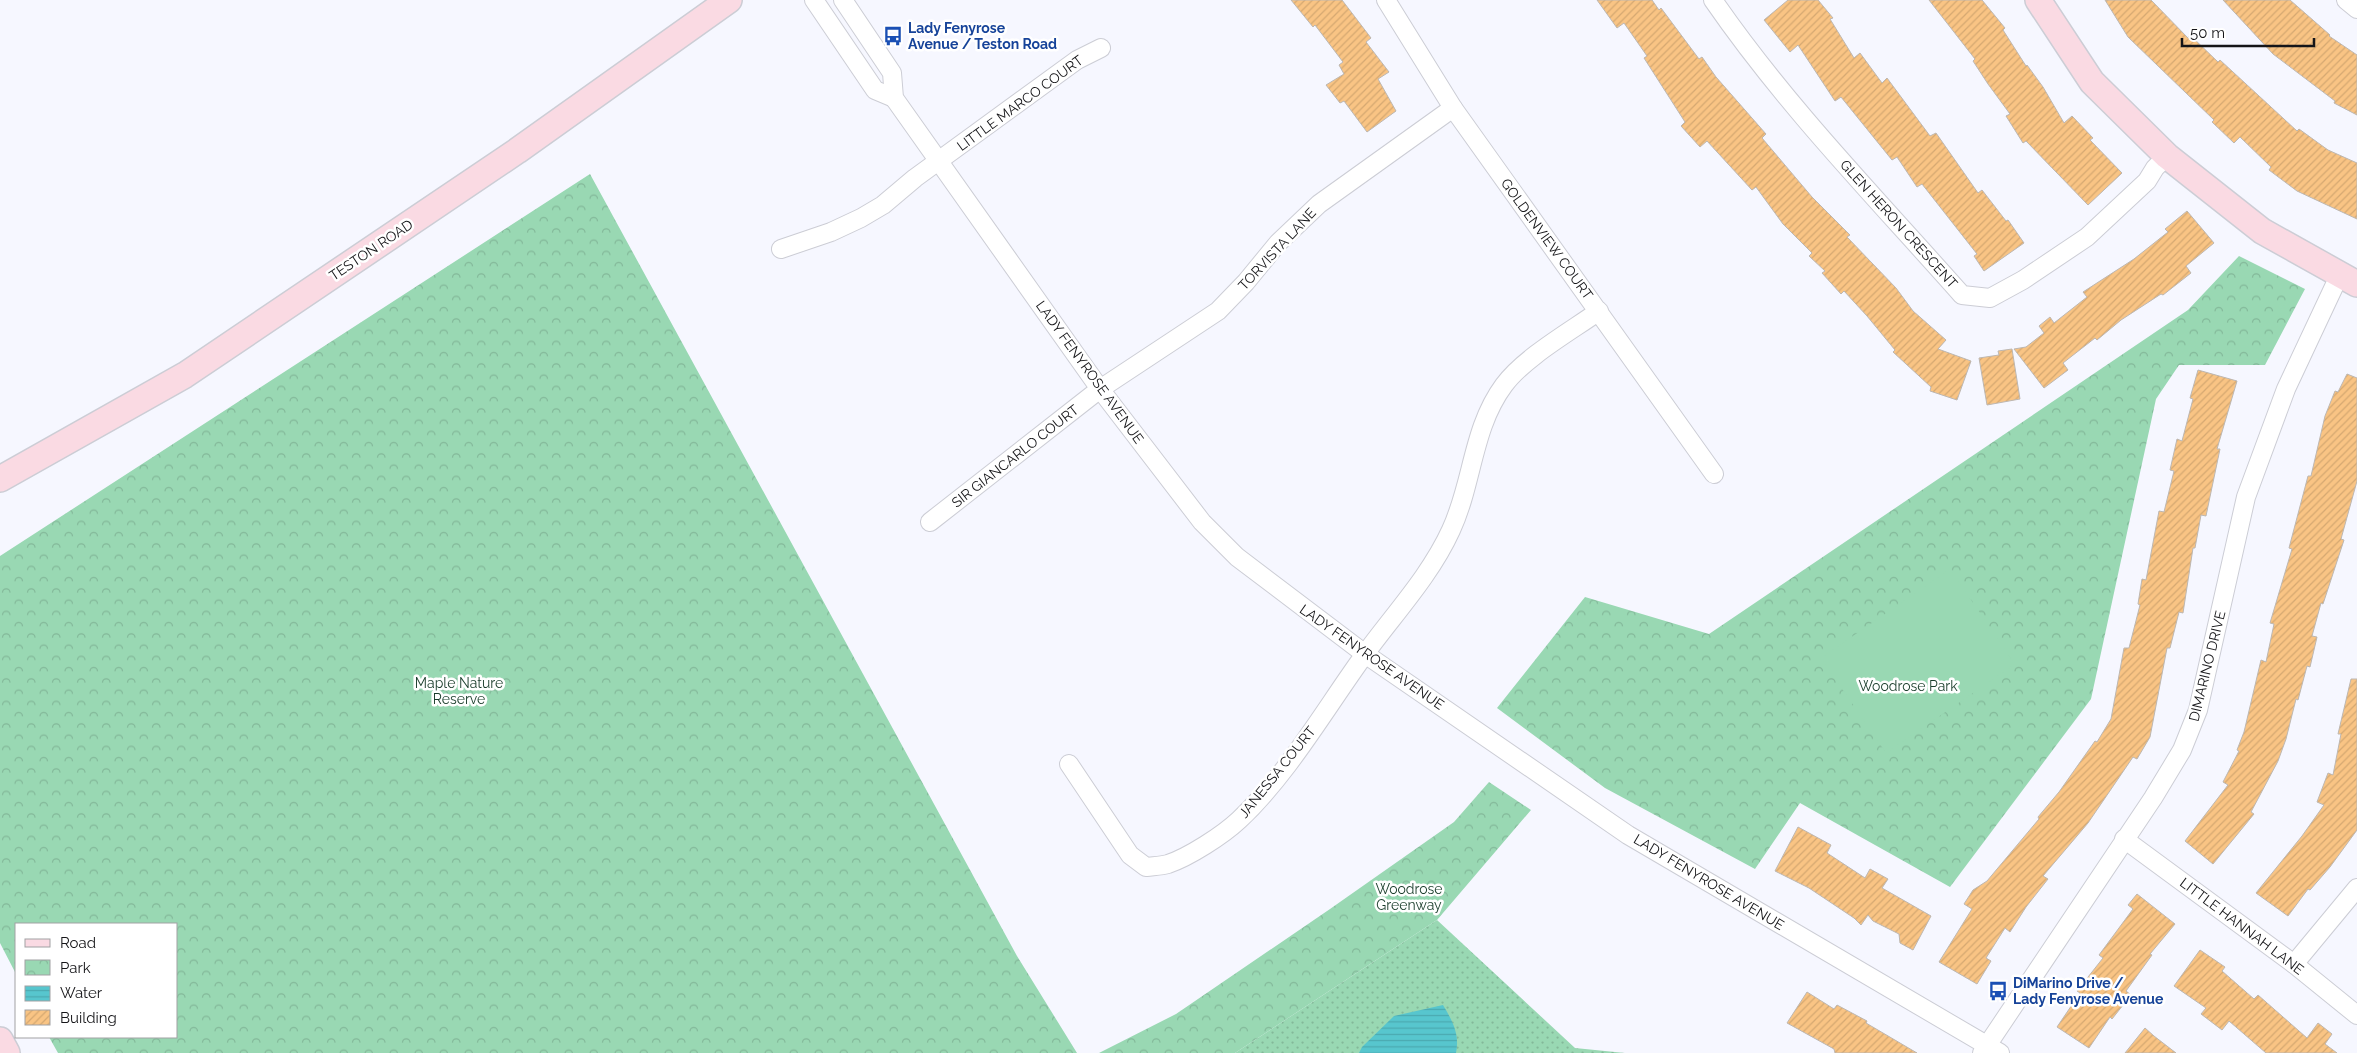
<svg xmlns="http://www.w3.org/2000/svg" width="2357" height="1053" font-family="Raleway,sans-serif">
	<defs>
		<pattern id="grass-dots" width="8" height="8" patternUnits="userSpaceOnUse" patternTransform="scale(1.25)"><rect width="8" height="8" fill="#99d8b3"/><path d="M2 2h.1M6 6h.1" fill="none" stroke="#83b899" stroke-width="1.8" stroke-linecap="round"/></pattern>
		<pattern id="park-crowns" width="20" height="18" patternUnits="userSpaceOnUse" patternTransform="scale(1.25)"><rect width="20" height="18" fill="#99d8b3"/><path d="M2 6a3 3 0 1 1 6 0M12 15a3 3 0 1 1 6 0" fill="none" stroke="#83b899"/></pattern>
		<pattern id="water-rules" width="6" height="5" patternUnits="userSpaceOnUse" patternTransform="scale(1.25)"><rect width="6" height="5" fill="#57c6ce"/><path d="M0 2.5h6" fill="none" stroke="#4ba9b0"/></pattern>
		<pattern id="building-hatch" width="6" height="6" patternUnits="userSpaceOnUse" patternTransform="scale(1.25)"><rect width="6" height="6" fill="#f9c484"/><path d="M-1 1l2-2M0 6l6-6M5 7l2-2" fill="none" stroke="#d5a871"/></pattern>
	</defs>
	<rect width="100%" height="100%" fill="#f6f7ff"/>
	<!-- grass -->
	<path fill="url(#grass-dots)" d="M1437,920L1575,1048L1625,1053H1235Z"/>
	<!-- park -->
	<g fill="url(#park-crowns)">
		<path d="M590,174L1017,956L1077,1053H58L49,1037H176V924H16V974L0,943V556Z"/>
		<path d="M2239,256L2305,289L2265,365H2179L2156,399L2091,699L1950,887L1800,803L1755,869L1605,788L1497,708L1585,597L1709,634L2188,310Z"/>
		<path d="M1489,782L1531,810L1437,920L1235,1053H1099L1176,1014L1330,909L1454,822Z"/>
	</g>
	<!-- garden -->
	<path fill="#99d8b3" d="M1950,569L2015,664L1886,753L1821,658Z"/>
	<!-- water -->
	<path fill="url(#water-rules)" d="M1443,1005C1452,1020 1460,1034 1456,1053H1359L1362,1047L1394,1016Z"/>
	<!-- building -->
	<g fill="url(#building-hatch)" stroke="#bdb7b1">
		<path d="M1291,0H1342L1371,38L1366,42L1389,72L1378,79L1396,111L1367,132L1344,101L1340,103L1326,85L1344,74L1339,65L1343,62L1315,25L1313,27Z"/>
		<path d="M1597,0H1652L1659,10L1661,8L1699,59L1702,57L1716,77L1766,134L1762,138L1812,197L1850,235L1847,237L1896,288L1913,311L1946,340L1938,349L1971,361L1957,400L1930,391L1931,387L1893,352L1895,350L1867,316L1844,291L1841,294L1822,273L1825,271L1809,256L1812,253L1783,224L1756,187L1752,190L1707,141L1700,147L1681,126L1685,122L1644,58L1647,56L1624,23L1617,28Z"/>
		<path d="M1788,0H1818L1833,18L1830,19L1854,58L1860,53L1882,83L1887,78L1930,136L1936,133L1978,193L1982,190L2006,221L2008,220L2024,243L1984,271L1974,256L1977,254L1922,184L1917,187L1897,157L1892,160L1841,97L1835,101L1798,45L1790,52L1764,20Z"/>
		<path d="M1929,0H1982L2005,28L2003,30L2026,66L2027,65L2043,87L2064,123L2072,116L2093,138L2090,140L2122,173L2088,205L2026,141L2023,143L2006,116L2010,114L1988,84L1973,61L1975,59Z"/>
		<path d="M2105,0H2151L2188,38L2190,35L2218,62L2220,60L2297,131L2299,129L2328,150L2357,163V219L2297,191L2269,170L2271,167L2240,137L2234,143L2212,122L2214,120L2128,37Z"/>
		<path d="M2223,0H2290L2330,35L2329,36L2357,55V115L2334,103L2335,101L2273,54Z"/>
		<path d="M2187,211L2214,243L2186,266L2191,273L2163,295L2161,294L2121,320L2097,340L2095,338L2063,363L2068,370L2044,388L2014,349L2026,347L2044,333L2039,326L2050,317L2054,323L2087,297L2083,292L2134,259L2168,232L2165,229Z"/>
		<path d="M2012,349L2020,399L1987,405L1979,358L1999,355L1998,351Z"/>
		<path d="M2198,370L2237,381L2217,449H2220L2206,516L2201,515L2195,548H2193L2183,613L2179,612L2170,648H2167L2150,737L2137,759L2133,757L2088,823L2043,876L2048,879L2026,907L2010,932L2005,928L1986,958L1991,961L1977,984L1939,962L1972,909L1964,904L1973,890L1987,881L2039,819L2038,817L2059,792L2095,741L2097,742L2111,719L2124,648H2129L2140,605L2138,604L2142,579L2146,580L2159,511L2164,512L2174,471L2170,470L2177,439L2182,441L2193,399L2190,398Z"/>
		<path d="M2347,374L2357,378V481L2341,539L2344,540L2323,604L2321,603L2312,636L2317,637L2310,667L2307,666L2298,700L2296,699L2286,739L2278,761L2251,812L2254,814L2213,864L2185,841L2228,785L2223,782L2239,751L2237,750L2244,732L2261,660L2266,662L2274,624L2270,623L2292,549L2289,548L2308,476H2311L2325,416L2335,391L2338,392Z"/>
		<path d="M2351,679H2357V830L2330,867L2310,890L2308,889L2288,916L2256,893L2302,836L2324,805L2317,802L2328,773L2333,775L2341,734H2338Z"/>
		<path d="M1798,827L1831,845L1827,853L1865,878L1870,869L1888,879L1882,888L1931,916L1913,950L1900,943L1899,934L1873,921L1868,915L1861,925L1854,918L1809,888L1775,871Z"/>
		<path d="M2137,894L2175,924L2150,954L2152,955L2126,991L2131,995L2112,1019L2110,1017L2089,1048L2057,1027L2080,993L2077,991L2103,958L2099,955L2133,909L2128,905Z"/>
		<path d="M2200,950L2225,967L2222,971L2254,999L2258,995L2307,1038L2318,1023L2332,1034L2325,1044L2337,1053H2266L2229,1021L2222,1030L2201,1014L2206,1008L2174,986Z"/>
		<path d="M1807,992L1834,1009L1837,1005L1867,1021L1866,1023L1917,1053H1835L1834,1049L1787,1023Z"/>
		<path d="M2145,1028L2154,1036L2176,1053H2125Z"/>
	</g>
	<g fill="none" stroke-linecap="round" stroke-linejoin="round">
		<defs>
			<g id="street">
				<path d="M814,0L875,90L894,98"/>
				<path d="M843,0L892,73L894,98L1100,389L1202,522L1237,557L1365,654L1628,835L2000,1053"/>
				<path d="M1386,0L1453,108L1714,474"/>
				<path d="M1713,0C1786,106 1877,199 1962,295L1990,298L2023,280L2087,237L2147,181L2155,168L2167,156"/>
				<path d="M2346,0L2357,9"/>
				<path d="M781,249L831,232L861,218L883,205L915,178L1077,60L1101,48"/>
				<path d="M930,522L1100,389L1218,311L1246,282L1278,243L1319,204L1453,108"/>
				<path d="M1069,764L1130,855L1146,867C1153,866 1161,866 1168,864C1189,857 1223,835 1239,820C1288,774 1325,709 1365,654C1394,614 1430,576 1451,530C1473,483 1472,428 1504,385C1525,357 1571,331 1599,311"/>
				<path d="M2124,839L2294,964L2357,1015"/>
				<path d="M2294,964L2357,888"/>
				<path d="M1982,1053L2153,798L2182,750L2198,710L2246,497L2286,389L2339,276"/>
			</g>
			<g id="secondary">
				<path d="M2038,0L2092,82L2167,156L2262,231L2357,284"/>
				<path d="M0,479L185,375L517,151L729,0"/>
				<path d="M0,1040L7,1053"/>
			</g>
		</defs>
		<!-- street casing -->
		<use href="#street" stroke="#cccdd5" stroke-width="20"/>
		<!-- secondary casing -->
		<use href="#secondary" stroke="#cccdd5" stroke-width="28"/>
		<!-- street -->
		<use href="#street" stroke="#fff" stroke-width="18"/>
		<!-- secondary -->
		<use href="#secondary" stroke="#fadae3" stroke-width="25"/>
	</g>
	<!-- icons -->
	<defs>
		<symbol id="bus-bare" viewBox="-9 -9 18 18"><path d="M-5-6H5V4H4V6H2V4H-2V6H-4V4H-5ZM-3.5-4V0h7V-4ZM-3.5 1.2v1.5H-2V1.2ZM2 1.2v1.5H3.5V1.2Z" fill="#1a4fb4" stroke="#fff" stroke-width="2.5" paint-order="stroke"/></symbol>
	</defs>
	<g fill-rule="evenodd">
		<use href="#bus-bare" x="879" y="22" width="28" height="28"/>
		<use href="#bus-bare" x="1984" y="977" width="28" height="28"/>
	</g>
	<g text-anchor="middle" stroke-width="5" stroke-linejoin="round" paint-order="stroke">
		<!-- transit labels -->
		<g font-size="14" font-weight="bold" fill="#164399" stroke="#fff" text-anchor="start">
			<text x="908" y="33">Lady Fenyrose<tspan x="908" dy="16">Avenue / Teston Road</tspan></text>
			<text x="2013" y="988">DiMarino Drive /<tspan x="2013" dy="16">Lady Fenyrose Avenue</tspan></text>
		</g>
		<!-- street labels -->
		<g font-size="14" fill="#151518" stroke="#fff">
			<text transform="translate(1020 103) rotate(-36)" y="5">LITTLE MARCO COURT</text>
			<text transform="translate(1899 224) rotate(48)" y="5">GLEN HERON CRESCENT</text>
			<text transform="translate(1547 239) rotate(54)" y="5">GOLDENVIEW COURT</text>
			<text transform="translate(1277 249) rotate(-47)" y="5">TORVISTA LANE</text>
			<text transform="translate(371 250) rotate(-34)" y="5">TESTON ROAD</text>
			<text transform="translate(1090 372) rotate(54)" y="5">LADY FENYROSE AVENUE</text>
			<text transform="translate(1015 456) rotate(-38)" y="5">SIR GIANCARLO COURT</text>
			<text transform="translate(1372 657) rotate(35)" y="5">LADY FENYROSE AVENUE</text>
			<text transform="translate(2207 666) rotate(-76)" y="5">DIMARINO DRIVE</text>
			<text transform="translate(1277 772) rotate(-51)" y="5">JANESSA COURT</text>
			<text transform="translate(1709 882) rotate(31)" y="5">LADY FENYROSE AVENUE</text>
			<text transform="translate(2242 926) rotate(37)" y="5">LITTLE HANNAH LANE</text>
		</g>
		<!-- park labels -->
		<g font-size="14" fill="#193c2a" stroke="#fff">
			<text x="459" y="688">Maple Nature<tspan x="459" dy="16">Reserve</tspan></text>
			<text x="1908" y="691">Woodrose Park</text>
			<text x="1409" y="894">Woodrose<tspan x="1409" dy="16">Greenway</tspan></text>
		</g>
	</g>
	<!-- legend -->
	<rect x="15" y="923" width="162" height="115" fill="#ffffff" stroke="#a1a1a3"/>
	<rect x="25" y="939" width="25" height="8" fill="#fadae3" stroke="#a1a1a3"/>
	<text x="60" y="948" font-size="15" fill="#151518">Road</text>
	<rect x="25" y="960" width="25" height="15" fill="url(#park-crowns)" stroke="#a1a1a3"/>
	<text x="60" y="973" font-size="15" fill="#151518">Park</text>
	<rect x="25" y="986" width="25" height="15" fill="url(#water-rules)" stroke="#a1a1a3"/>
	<text x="60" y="998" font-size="15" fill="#151518">Water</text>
	<rect x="25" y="1010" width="25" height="15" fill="url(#building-hatch)" stroke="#a1a1a3"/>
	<text x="60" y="1023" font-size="15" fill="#151518">Building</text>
	<!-- scale -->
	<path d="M2182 38v8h132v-8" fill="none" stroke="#151518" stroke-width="2.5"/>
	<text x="2190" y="38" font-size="15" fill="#151518" stroke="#ffffff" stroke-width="4" paint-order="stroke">50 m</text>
</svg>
